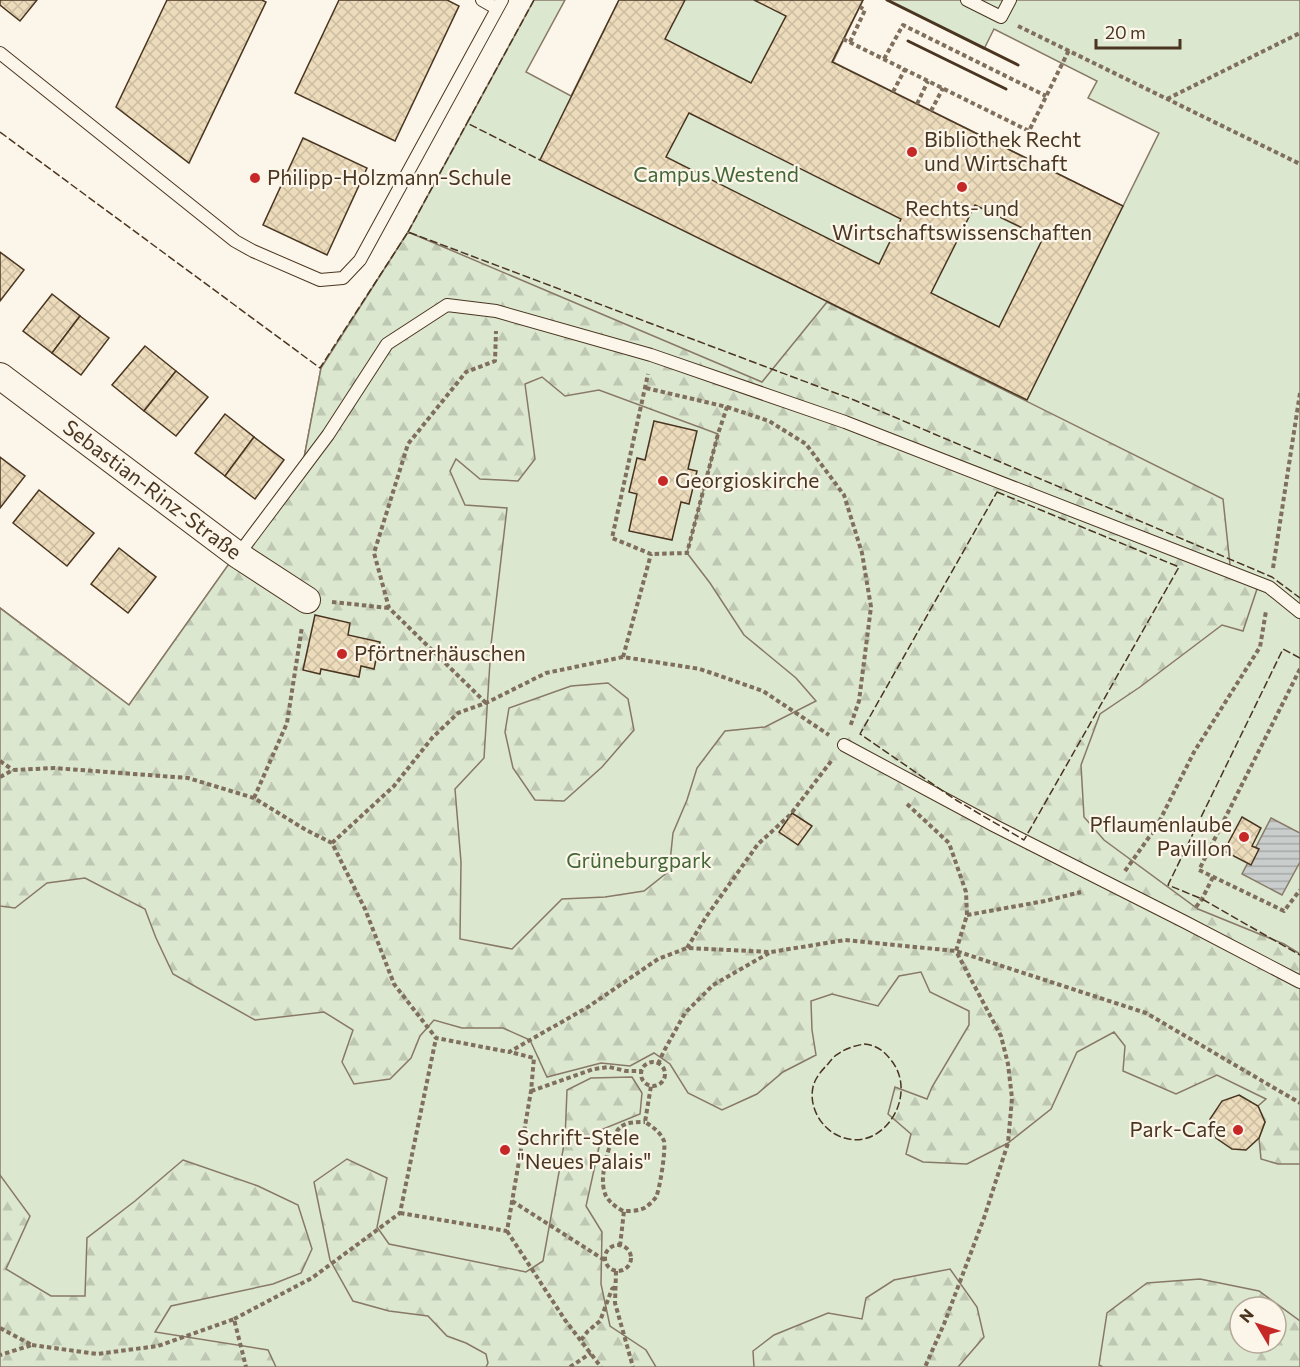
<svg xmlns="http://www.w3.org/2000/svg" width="1300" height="1367" font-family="Commissioner,sans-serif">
	<defs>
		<pattern id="forest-firs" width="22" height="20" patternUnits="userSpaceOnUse" patternTransform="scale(1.5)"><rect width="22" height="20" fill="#dce7d0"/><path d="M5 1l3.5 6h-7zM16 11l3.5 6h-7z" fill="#bec7b2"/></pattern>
		<pattern id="water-rules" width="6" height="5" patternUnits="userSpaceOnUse" patternTransform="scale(1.5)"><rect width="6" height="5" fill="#c9cecd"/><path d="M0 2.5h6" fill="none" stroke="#a5a8a6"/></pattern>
		<pattern id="building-cross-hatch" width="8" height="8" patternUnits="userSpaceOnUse" patternTransform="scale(1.5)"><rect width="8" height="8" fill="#ecdcbc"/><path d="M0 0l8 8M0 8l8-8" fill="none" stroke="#ccbda1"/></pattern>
	</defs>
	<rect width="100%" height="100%" fill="#fbf6e9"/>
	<!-- green -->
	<path fill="#dce7d0" stroke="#887966" stroke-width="1.5" fill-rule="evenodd" d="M534,0H565L526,72L571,96L619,0H863L833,62L1123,206L1159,133L1088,98L1097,81L994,29L984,49L887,0H1300V1367H0V608L129,705L304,458L321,368L408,232ZM1240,1307H1276V1343H1240Z"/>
	<!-- forest -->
	<g fill="url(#forest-firs)" stroke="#887966" stroke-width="1.5" fill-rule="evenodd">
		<path d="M408,232L762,382L827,302L1223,499L1231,574L1257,589L1243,631L1222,625L1140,687L1100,714L1081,765L1084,817L1104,840L1198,909L1284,944L1300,954V1164H1278L1261,1159L1259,1138L1265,1122L1258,1106L1266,1099L1217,1075L1176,1094L1123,1071L1125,1046L1114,1032L1077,1052L1051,1109L1008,1143L967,1164L923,1162L906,1154L911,1134L888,1114L895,1087L927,1099L932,1087L969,1025V1011L930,992L921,972L899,976L878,1006L832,994L811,1001L812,1030L816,1055L783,1072L757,1094L722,1110L688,1093L670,1064L654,1053L630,1066L601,1063L547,1077L530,1040L503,1028H462L434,1020L420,1036L411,1058L390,1079L354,1084L342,1062L353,1030L324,1012L255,1020L173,974L156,938L145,909L85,878L47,883L15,908L0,906V608L129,705L304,458L321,368ZM542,377L565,396L599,390L718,434L687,553L710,583L744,635L796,678L816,701L765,727L725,731L697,768L687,800L673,833L669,871L644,891L605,897L562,899L512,949L460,939L461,862L455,789L484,758L491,645L507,508L465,505L450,471L456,459L480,479L518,481L535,459L525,384Z"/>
		<path d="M608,683L628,699L634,730L602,767L564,801L535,800L513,768L505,732L509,708L571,686Z"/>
		<path d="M632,1077L642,1093L640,1114L603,1129L586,1206L602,1232L601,1284L610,1326L646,1350L656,1367H486L488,1363L486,1354L466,1343L447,1336L428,1316L389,1311L353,1301L330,1260L314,1182L347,1159L387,1178L377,1227L389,1244L526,1272L543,1261L565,1139L567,1090L591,1078Z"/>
		<path d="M183,1160L258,1186L298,1205L312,1249L301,1273L273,1284L171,1306L155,1332L268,1350L276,1367H0V1175L30,1216L6,1269L51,1296H85L87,1238L135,1201Z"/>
		<path d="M950,1269L977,1307L984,1337L958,1367H754L753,1351L774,1335L828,1313L862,1319L866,1298L894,1280Z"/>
		<path d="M1200,1279L1259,1291L1300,1321V1367H1103L1099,1365L1107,1313L1147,1283ZM1240,1307H1276V1343H1240Z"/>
	</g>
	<!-- water -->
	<path fill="url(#water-rules)" stroke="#887966" stroke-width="1.5" d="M1271,818L1300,833V862L1282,895L1242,874Z"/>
	<!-- building -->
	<g fill="url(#building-cross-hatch)" stroke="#4a3520" stroke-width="1.5" fill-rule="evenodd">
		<path d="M0,0H37L20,21L0,5Z"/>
		<path d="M167,0H262L266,2L189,163L116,107Z"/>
		<path d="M339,0H447L459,6L395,141L295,93Z"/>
		<path d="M619,0H685L665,39L751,83L786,16L754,0H863L832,62L1123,206L1027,400L540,160ZM689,113L901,219L879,264L666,157ZM975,205L1043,238L999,327L931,293Z"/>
		<path d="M303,138L367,168L327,255L263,225Z"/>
		<path d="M0,252L24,270L0,301Z"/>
		<path d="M52,294L80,316L52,353L23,331Z"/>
		<path d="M80,316L109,338L81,375L52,353Z"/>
		<path d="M145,346L176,371L144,411L112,385Z"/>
		<path d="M176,371L208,397L176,436L144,411Z"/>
		<path d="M225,414L254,437L225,476L195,453Z"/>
		<path d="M654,421L697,431L688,469L697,471L689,504L681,502L672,540L629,531L637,494L629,492L637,458L645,460Z"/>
		<path d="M254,437L284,460L255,499L225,476Z"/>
		<path d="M0,457L25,476L0,508Z"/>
		<path d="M39,490L94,533L67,566L13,523Z"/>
		<path d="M119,548L156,577L128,613L91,584Z"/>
		<path d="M315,615L350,623L348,635L380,642L374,669L361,666L359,677L321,669L320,674L303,670Z"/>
		<path d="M792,813L812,826L798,845L779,832Z"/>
		<path d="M1242,817L1261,828L1252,846L1259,849L1251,865L1224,851Z"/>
		<path d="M1239,1095L1258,1106L1265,1122L1259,1138L1246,1150L1232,1149L1216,1138L1210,1119L1222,1101Z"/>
	</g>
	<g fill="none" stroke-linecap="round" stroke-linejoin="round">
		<defs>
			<g id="service">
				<path d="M482,0L496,8"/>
				<path d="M967,0L1001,17L1010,0"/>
				<path d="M0,53L235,241L253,251L320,280L343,278L360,260L502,0"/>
				<path d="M238,555L328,435L387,344L447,305L496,311L651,355L845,422L1269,587L1300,612"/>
				<path d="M844,745L995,826L1185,922L1300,982"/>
			</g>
			<path id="minor" d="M0,376L238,555L307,600"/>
		</defs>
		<!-- service casing -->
		<use href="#service" stroke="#4a3520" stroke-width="14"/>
		<!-- minor casing -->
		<use href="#minor" stroke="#4a3520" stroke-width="28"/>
		<!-- path -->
		<g stroke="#7f6f5c" stroke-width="4" stroke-dasharray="4.5 3" stroke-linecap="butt">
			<path d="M1018,26L1300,164"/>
			<path d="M843,39L1029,131L1069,50"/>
			<path d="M850,42L865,10L860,7"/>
			<path d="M884,59L903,25L1046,96"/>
			<path d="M893,92L905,69"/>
			<path d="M1167,99L1300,33"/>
			<path d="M917,104L928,81"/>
			<path d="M931,111L943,88"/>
			<path d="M646,388L727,407L718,434L687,553L651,554L612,538L648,374"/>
			<path d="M727,407L769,421L806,444L844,495L862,553L871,607L859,701L850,727"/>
			<path d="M1273,568L1300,393"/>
			<path d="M332,602L389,608"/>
			<path d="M623,657L651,554"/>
			<path d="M1300,669L1199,870L1284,911L1300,890"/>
			<path d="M486,703L389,608L374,553L408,444L466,372L495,361L496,331"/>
			<path d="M0,761L13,770"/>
			<path d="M0,777L13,770L54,768L188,778L254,798L306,830L332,843L365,909L394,984L436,1038L509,1052L588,1007L658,959L687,948L771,952L845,940L956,951L1146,1013L1300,1103"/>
			<path d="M254,798L287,723L302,627"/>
			<path d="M907,804L949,843L966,892L967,915L956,951L1001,1036L1008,1064L1012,1098L1008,1143L984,1218L944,1324L925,1367"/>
			<path d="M332,843L394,786L432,738L458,713L486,703L546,673L623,657L700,669L763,691L829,735"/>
			<path d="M1125,871L1157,826L1194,752L1260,647L1266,611"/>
			<path d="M1196,907L1202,899L1213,877"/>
			<path d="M967,915L1045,901L1081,892"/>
			<path d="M687,948L706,917L758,844L790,815L832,760"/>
			<circle cx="653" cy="1074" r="12"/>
			<path d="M658,1064L664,1051L685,1013L713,985L769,953"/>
			<path d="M531,1091L594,1069L609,1067L626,1071H642"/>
			<path d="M512,1201L606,1261"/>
			<path d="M623,1211C616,1207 610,1203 606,1196C604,1192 603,1186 603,1182C602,1170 611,1132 622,1126C628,1122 637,1122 645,1122"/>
			<path d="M400,1213L507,1231L531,1091L534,1058L510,1052"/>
			<path d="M507,1231L565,1320L601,1367"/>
			<circle cx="618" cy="1258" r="13"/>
			<path d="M620,1246L624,1211C631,1211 640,1211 646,1207C649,1205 654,1200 656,1197C660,1189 666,1149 664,1141C660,1132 653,1127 645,1122L651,1086"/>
			<path d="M616,1271L615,1303L633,1367"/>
			<path d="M234,1319L312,1278L400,1213L436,1038"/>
			<path d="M0,1328L32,1345L0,1355"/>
			<path d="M581,1340L588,1331L600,1321L612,1289L615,1287"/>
			<path d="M32,1345L97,1354L158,1346L234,1319L246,1367"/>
			<path d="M570,1367L591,1353"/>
		</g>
		<!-- service -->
		<use href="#service" stroke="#fbf6e9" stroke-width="12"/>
		<!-- minor -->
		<use href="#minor" stroke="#fbf6e9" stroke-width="26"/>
		<!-- fence -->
		<g stroke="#4a3520" stroke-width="1.5" stroke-dasharray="8 3" stroke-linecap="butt">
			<path d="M534,0L467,123L540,160"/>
			<path d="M0,132L320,368L408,232L854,400L1272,577L1300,598"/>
			<path d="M408,232L467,123"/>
			<path d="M997,492L1179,567L1024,840L956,800L860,734Z"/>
			<path d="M1300,658L1283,649L1168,885L1202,899L1300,955"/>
			<path d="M864,1044C876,1045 883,1050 891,1060C921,1097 879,1159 835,1134C819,1125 809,1105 813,1087C815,1078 822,1070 828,1064C831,1060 834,1056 838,1054C846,1048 855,1046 864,1044Z"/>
		</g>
		<!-- wall -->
		<g stroke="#4a3520" stroke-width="3">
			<path d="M887,0L1018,65"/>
			<path d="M908,41L1006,89"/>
		</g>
	</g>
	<!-- markers -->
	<g fill="#c62828" stroke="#fbf6e9" stroke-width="2">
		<circle cx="912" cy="152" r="6"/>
		<circle cx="255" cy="178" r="6"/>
		<circle cx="962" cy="187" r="6"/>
		<circle cx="663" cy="481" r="6"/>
		<circle cx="342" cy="654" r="6"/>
		<circle cx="1244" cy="837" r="6"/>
		<circle cx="1238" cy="1130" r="6"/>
		<circle cx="505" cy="1150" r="6"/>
	</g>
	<g text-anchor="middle" stroke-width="4.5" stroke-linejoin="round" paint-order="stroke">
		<!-- poi labels -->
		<g font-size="21" fill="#4a3520" stroke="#fbf6e9" text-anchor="start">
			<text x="924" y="147">Bibliothek Recht<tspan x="924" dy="24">und Wirtschaft</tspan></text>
			<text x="267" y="185">Philipp-Holzmann-Schule</text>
			<text x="962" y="216" text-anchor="middle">Rechts- und<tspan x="962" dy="24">Wirtschaftswissenschaften</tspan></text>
			<text x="675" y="488">Georgioskirche</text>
			<text x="354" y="661">Pförtnerhäuschen</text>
			<text x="1232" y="832" text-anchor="end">Pflaumenlaube<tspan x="1232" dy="24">Pavillon</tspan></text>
			<text x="1226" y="1137" text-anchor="end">Park-Cafe</text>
			<text x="517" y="1145">Schrift-Stele<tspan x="517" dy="24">"Neues Palais"</tspan></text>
		</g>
		<!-- park labels -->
		<g font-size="21" fill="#436837" stroke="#fbf6e9">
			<text x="716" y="182">Campus Westend</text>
			<text x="639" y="868">Grüneburgpark</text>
		</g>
		<!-- street labels -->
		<g font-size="21" fill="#4a3520" stroke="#fbf6e9">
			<text transform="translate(152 490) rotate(37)" y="7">Sebastian-Rinz-Straße</text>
		</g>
	</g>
	<!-- north arrow -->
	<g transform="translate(1258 1325) rotate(309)"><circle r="28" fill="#fbf6e9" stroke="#b4a999" stroke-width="1.5"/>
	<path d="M0-4.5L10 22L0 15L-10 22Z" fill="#c62828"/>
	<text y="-9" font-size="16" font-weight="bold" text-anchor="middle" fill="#4a3520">N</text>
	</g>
	<!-- scale -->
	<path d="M1096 39v9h84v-9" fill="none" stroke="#4a3520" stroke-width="3"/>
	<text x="1105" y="39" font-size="18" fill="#4a3520" stroke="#fbf6e9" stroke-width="4.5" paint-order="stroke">20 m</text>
</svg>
